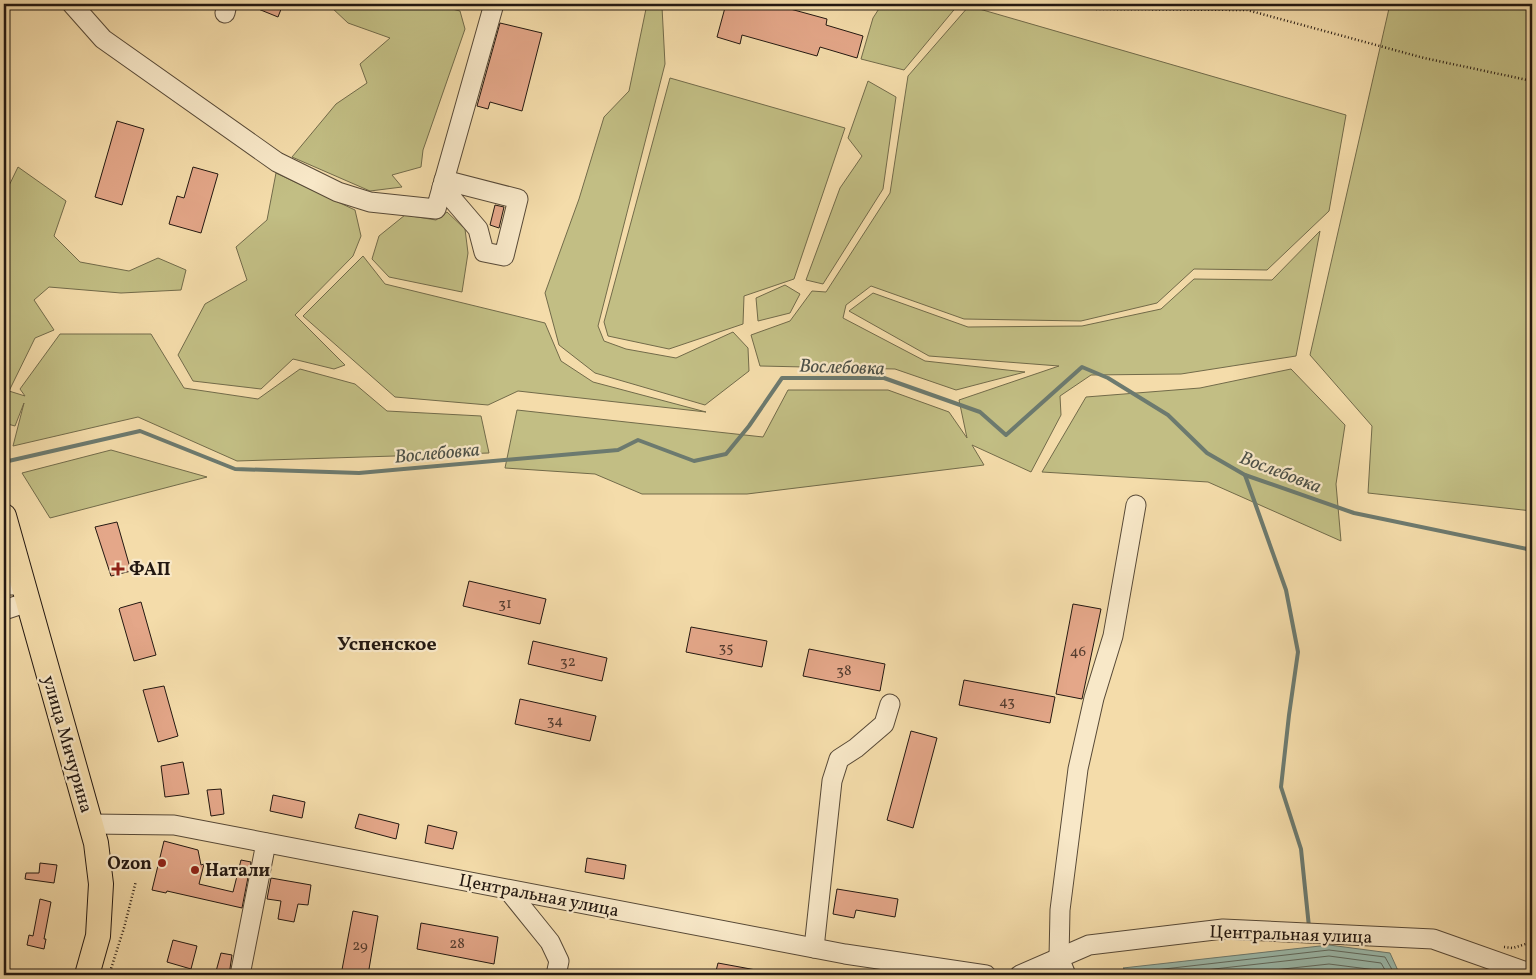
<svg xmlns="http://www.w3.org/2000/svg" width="1536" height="979" font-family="Vollkorn,serif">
	<rect width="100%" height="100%" fill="#f4dcaa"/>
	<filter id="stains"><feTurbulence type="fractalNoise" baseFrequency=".004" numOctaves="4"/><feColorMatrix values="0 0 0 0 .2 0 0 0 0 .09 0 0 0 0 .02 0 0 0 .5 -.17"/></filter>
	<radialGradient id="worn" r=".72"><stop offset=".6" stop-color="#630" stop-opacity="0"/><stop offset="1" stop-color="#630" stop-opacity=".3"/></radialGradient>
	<!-- green -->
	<g fill="#c2be84" stroke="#726b4a">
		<path d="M332,4H433L460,11L465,29L423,150L421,167L392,175L402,187L370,191L292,157L336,104L367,83L360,64L390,38L348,23L331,7Z"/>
		<path d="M647,4H656L662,7L665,64L598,326L604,341L626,349L676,358L733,332L748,348L749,371L705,405L595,373L559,345L545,293L579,199L604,117L629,91Z"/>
		<path d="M882,4H952L958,5L904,70L861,59L873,18Z"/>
		<path d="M1390,4H1532V511L1368,493L1372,426L1310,355Z"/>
		<path d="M969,6L1346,115L1329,211L1267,270L1194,269L1157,303L1081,321L964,319L871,286L846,305L843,318L925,361L1025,372L956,390L895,369L760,366L751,335L790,321L812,291L826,292L890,193L908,76Z"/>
		<path d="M670,78L845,128L794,279L744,296L743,324L669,349L608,336L604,322Z"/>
		<path d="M868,81L896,97L883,189L823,284L806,280L840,188L862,156L848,138Z"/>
		<path d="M18,167L66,201L54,236L80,262L129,271L158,258L186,270L181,290L121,293L49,287L34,300L54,330L35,338L9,391L25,396L20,389L60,334H151L184,388L258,399L300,369L355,384L387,411L481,416L489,453L237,461L138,417L13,446L24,403L15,426L4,423V196Z"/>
		<path d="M276,173L355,210L361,236L353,256L295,315L345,365L334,369L293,359L261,389L193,381L178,355L205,304L247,280L236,247L267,220Z"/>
		<path d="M447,212L465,229L468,253L462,292L389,277L372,259L379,236L405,215L436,220Z"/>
		<path d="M1320,231L1296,356L1181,374L1091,375L1060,396L1061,415L1031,472L972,445L984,465L747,494H642L595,474L505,468L517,410L763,437L788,390H888L949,412L967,438L959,400L1059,366L929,356L849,311L873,293L968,327L1082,326L1161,309L1194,279L1272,280Z"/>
		<path d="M363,256L385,284L545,323L561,361L593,382L706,412L518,391L488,405L395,397L303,316Z"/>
		<path d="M785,285L800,294L790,313L758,321L756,298Z"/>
		<path d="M1291,369L1345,425L1336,484L1341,541L1208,482L1042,472L1086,397L1200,388Z"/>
		<path d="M111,450L207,477L50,518L22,473Z"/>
	</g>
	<!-- water -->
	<path fill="#9cbbad" stroke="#6c7a6f" d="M1329,945L1390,953L1400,975H1134L1123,968Z"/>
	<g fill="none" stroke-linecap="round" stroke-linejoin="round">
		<!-- shore -->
		<g stroke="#606a5f" stroke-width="1">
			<path d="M1136,975L1138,972L1329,950L1385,957L1395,975"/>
			<path d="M1161,975L1329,956L1381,963L1388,975"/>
			<path d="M1228,975L1329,964L1376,970L1380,975"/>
		</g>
		<!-- stream -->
		<g stroke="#6c7a6f" stroke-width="4">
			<path d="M4,462L140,431L235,469L359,473L618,450L638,440L694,461L726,454L749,426L782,378H884L980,412L1006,435L1082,367L1108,378L1168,415L1207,453L1245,475L1354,513L1532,550"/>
			<path d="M1245,475L1286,590L1298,652L1289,715L1281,787L1301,849L1309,927"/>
		</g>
	</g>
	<!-- building -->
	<g fill="#e4a789" stroke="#231811">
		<path d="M246,4H283L278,17Z"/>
		<path d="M726,4H772L827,19L826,25L863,36L857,58L820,47L817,56L742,35L740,44L717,37Z"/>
		<path d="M500,23L542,33L522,111L490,102L488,109L477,106Z"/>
		<path d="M117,121L144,129L122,205L95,197Z"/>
		<path d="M193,167L218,174L201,233L169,224L177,196L184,198Z"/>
		<path d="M495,205L504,207L499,228L490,225Z"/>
		<path d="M117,522L131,571L111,576L95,527Z"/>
		<path d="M469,581L546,599L540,624L463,606Z"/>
		<path d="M141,602L156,655L134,661L119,609L120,608Z"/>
		<path d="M1073,604L1101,609L1082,699L1056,694Z"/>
		<path d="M691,627L767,641L762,667L686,652Z"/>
		<path d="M533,641L607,658L602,681L528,664Z"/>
		<path d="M809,649L885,664L880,691L803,676Z"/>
		<path d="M964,680L1055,697L1050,723L959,705Z"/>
		<path d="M164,686L178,736L158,742L143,690Z"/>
		<path d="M520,699L596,716L590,741L515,724Z"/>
		<path d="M911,731L937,738L913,828L887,820Z"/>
		<path d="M183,762L189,794L165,797L161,766Z"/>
		<path d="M221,789L224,814L211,816L207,790Z"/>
		<path d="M273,795L305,802L302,818L270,811Z"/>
		<path d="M359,814L399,824L396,839L355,828Z"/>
		<path d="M428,825L457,832L453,849L425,843Z"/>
		<path d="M164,841L198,850L201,865L204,864L199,884L233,892L241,860L251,862L242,908L167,891L166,893L152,890Z"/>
		<path d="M587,858L626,865L624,879L585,872Z"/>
		<path d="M40,863L57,865L54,883L25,879L26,873H39Z"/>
		<path d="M271,878L311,885L308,905L298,904L294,922L278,919L281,901L267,899Z"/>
		<path d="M837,889L898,899L895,917L856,910L854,918L833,914Z"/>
		<path d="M40,899L51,902L44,939H46L44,949L27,945L29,935L33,936Z"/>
		<path d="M353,911L378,916L368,975H341Z"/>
		<path d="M421,923L498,937L494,964L417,949Z"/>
		<path d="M173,940L197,946L191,969L167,962Z"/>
		<path d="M221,953L232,955L229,975H215Z"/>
		<path d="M718,963L756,970L755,975H715Z"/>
	</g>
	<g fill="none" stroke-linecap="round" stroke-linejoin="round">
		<defs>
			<g id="minor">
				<path d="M72,4L103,39L277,162L338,192L370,202L436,209L494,4"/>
				<path d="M225,13L227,4"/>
				<path d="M442,187L478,229L484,252L504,256L518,199L444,180"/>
				<path d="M4,585H23"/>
				<path d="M4,610L28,602"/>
				<path d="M91,824L174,825L845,954L986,975"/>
				<path d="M508,890L550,942L559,961L556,975"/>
				<path d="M814,948L832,781L839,759L856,748L884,724L890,704"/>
				<path d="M240,975L266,843"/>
				<path d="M1020,975L1089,945L1223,929L1433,939L1532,974"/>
				<path d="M1066,975L1059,958L1060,910L1078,769L1094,698L1113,636L1136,505"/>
			</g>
			<path id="major" d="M4,516L96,843L101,884L98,936L87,975"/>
		</defs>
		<!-- minor casing -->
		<use href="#minor" stroke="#574937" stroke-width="21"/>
		<!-- major casing -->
		<use href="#major" stroke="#231811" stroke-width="26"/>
		<!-- path -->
		<g stroke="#231811" stroke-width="2.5" stroke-dasharray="1 2.5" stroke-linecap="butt">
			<path d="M1087,4L1095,9L1247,10L1424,58L1532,81"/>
			<path d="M1504,947L1513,948L1532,942"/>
			<path d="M109,975L124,928L136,881"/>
		</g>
		<!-- minor -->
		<use href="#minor" stroke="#f8e8c8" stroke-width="19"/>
		<!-- major -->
		<use href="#major" stroke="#f4dcaa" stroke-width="24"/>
	</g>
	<!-- markers -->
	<g fill="#8f2418" stroke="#f8e8c8" stroke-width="2">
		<path d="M115.5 561.5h5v5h5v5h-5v5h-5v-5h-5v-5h5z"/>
		<circle cx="162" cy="863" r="5"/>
		<circle cx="195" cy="870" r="5"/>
	</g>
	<g text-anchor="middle" stroke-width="4.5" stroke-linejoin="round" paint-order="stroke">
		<!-- number labels -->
		<g font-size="15" fill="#533c2f">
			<text x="505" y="608">31</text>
			<text x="726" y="652">35</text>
			<text x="1078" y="656">46</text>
			<text x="568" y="666">32</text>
			<text x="844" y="675">38</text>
			<text x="1007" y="706">43</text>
			<text x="555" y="725">34</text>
			<text x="457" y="948">28</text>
			<text x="360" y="950">29</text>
		</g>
		<!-- poi labels -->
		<g font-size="18" font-weight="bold" fill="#231811" stroke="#f8e8c8" text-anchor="start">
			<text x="129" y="575">ФАП</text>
			<text x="152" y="869" text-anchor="end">Ozon</text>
			<text x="205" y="876">Натали</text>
		</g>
		<!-- street labels -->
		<g font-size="18" fill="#231811" stroke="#f8e8c8">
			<text transform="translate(68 744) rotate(74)" y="6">улица Мичурина</text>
			<text transform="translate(539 895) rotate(11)" y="6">Центральная улица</text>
			<text transform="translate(1291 934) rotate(2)" y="6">Центральная улица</text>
		</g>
		<!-- water labels -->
		<g font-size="19" font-style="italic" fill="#4d5148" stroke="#f8e8c8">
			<text transform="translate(842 366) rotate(2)" y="7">Вослебовка</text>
			<text transform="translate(437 452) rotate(-5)" y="7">Вослебовка</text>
			<text transform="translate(1281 471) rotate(21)" y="7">Вослебовка</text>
		</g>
		<!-- quarter labels -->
		<g font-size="20" font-weight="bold" fill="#231811" stroke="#f8e8c8">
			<text x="387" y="650">Успенское</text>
		</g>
	</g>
	<!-- margin -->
	<rect width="1536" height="979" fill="none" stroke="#f4dcaa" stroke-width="20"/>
	<rect x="5" y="5" width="1526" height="969" fill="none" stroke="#231811" stroke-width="2.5"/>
	<rect x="10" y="10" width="1516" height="959" fill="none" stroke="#231811"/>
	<rect width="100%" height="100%" filter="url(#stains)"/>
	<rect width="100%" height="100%" fill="url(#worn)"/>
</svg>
